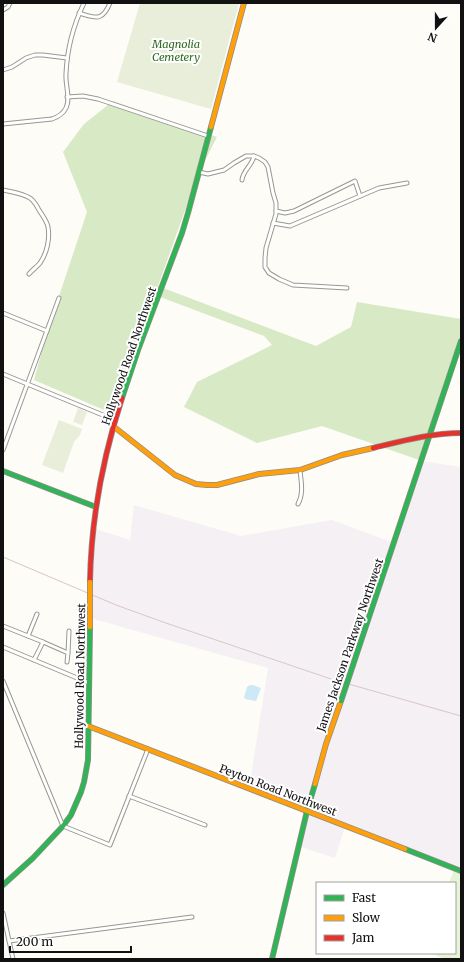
<svg xmlns="http://www.w3.org/2000/svg" width="464" height="962" font-family="Merriweather,serif">
	<rect width="100%" height="100%" fill="#fdfcf7"/>
	<!-- industrial -->
	<path fill="#f5f0f3" d="M422,461L461,467V873L345,827L335,858L298,846L304,810L249,789L268,668L83,616L87,608V575L93,528L130,540L134,505L241,536L332,520L394,543Z"/>
	<!-- green -->
	<path fill="#e7f3d7" d="M454,870L461,873V959H445L431,953H455V883H449Z"/>
	<!-- forest -->
	<path fill="#d8eac5" d="M113,101L217,137L198,174L158,286L316,346L351,327L357,302L461,319V340L422,461L322,426L257,443L184,407L197,382L272,345L264,336L160,297L148,326L118,416L34,380L48,329L87,212L63,152L84,124Z"/>
	<!-- cemetery -->
	<g fill="#e9eedb">
		<path d="M140,3H239L211,109L117,82Z"/>
		<path d="M78,408L87,412L82,425L73,422Z"/>
		<path d="M59,420L82,429L80,435L74,442L63,473L42,465Z"/>
	</g>
	<!-- water -->
	<path fill="#cde8f7" d="M250,685H253L261,688L256,701L245,699L244,697L247,687Z"/>
	<g fill="none" stroke-linecap="round" stroke-linejoin="round">
		<defs>
			<g id="street">
				<path d="M3,10L8,7L10,3"/>
				<path d="M79,13C96,18 102,22 110,3"/>
				<path d="M3,70L12,67L26,58L35,55H43L67,58"/>
				<path d="M67,97L83,96L98,99L208,136"/>
				<path d="M3,124L52,119C58,117 63,114 66,108C71,98 65,85 66,74C67,49 73,26 84,3"/>
				<path d="M199,172L208,174L224,170L234,163L246,156H254L259,158L265,162L268,167L273,193L276,203V214L266,248L265,258V267L269,273L279,279L293,285L347,288"/>
				<path d="M242,180C243,170 252,166 254,156"/>
				<path d="M3,190C12,192 22,193 30,198C34,201 37,206 39,210C42,215 47,221 48,227C50,239 47,253 40,263C37,267 32,270 29,274"/>
				<path d="M276,211L285,213L294,211L355,181L360,196"/>
				<path d="M273,223L290,226L379,188L407,183"/>
				<path d="M3,313L47,331"/>
				<path d="M3,374L115,420"/>
				<path d="M3,450L59,298"/>
				<path d="M298,504C304,493 301,482 300,470"/>
				<path d="M3,626L43,642"/>
				<path d="M28,636L37,614"/>
				<path d="M3,647L89,683"/>
				<path d="M68,653L69,631"/>
				<path d="M34,660L43,642L68,653L67,662"/>
				<path d="M3,681L63,826L110,845L148,749"/>
				<path d="M129,796L205,825"/>
				<path d="M3,913L13,959"/>
				<path d="M9,941L192,917"/>
			</g>
			<g id="fast">
				<path d="M122,398L138,350L182,233L188,213L211,127"/>
				<path d="M3,471L96,507"/>
				<path d="M353,665L461,341"/>
				<path d="M405,849L461,871"/>
				<path d="M3,885L33,858L63,826L71,815L81,792L84,782L88,760L90,627"/>
				<path d="M272,959L307,811L315,784"/>
			</g>
			<g id="slow">
				<path d="M211,127L244,3"/>
				<path d="M113,426L175,475L196,484L207,485H217L259,474L300,470L342,455L373,448"/>
				<path d="M88,726L405,849"/>
				<path d="M315,784L326,744L341,701"/>
			</g>
			<g id="jam">
				<path d="M373,448C402,441 431,433 461,433"/>
				<path d="M90,582C91,520 103,457 122,398"/>
			</g>
		</defs>
		<!-- street casing -->
		<use href="#street" stroke="#979795" stroke-width="5"/>
		<!-- fast casing -->
		<use href="#fast" stroke="#8e8d8b" stroke-width="6"/>
		<!-- slow casing -->
		<use href="#slow" stroke="#8e8d8b" stroke-width="6"/>
		<!-- jam casing -->
		<use href="#jam" stroke="#8e8d8b" stroke-width="6"/>
		<!-- street -->
		<use href="#street" stroke="#fffffe" stroke-width="3"/>
		<!-- fast -->
		<use href="#fast" stroke="#30b455" stroke-width="4.5"/>
		<!-- slow -->
		<use href="#slow" stroke="#ff9f0a" stroke-width="4.5"/>
		<!-- jam -->
		<use href="#jam" stroke="#e5322d" stroke-width="4.5"/>
		<!-- rail -->
		<path stroke="#d9c6c7" stroke-width="1" d="M3,557L116,605L163,622L331,679L461,716"/>
		<defs>
			<path id="fast-bridge" d="M341,701L353,665"/>
			<path id="slow-bridge" d="M90,582V627"/>
		</defs>
		<!-- fast-bridge casing -->
		<use href="#fast-bridge" stroke="#8e8d8b" stroke-width="6" stroke-linecap="butt"/>
		<!-- slow-bridge casing -->
		<use href="#slow-bridge" stroke="#8e8d8b" stroke-width="6" stroke-linecap="butt"/>
		<!-- fast-bridge -->
		<use href="#fast-bridge" stroke="#30b455" stroke-width="4.5"/>
		<!-- slow-bridge -->
		<use href="#slow-bridge" stroke="#ff9f0a" stroke-width="4.5"/>
	</g>
	<g text-anchor="middle" stroke-width="4" stroke-linejoin="round" paint-order="stroke">
		<!-- park labels -->
		<g font-size="11" font-style="italic" fill="#2f6b1f" stroke="#fff">
			<text x="176" y="48">Magnolia<tspan x="176" dy="13">Cemetery</tspan></text>
		</g>
		<!-- street labels -->
		<g font-size="11" fill="#111" stroke="#fff">
			<text transform="translate(129 356) rotate(-71)" y="4">Hollywood Road Northwest</text>
			<text transform="translate(350 645) rotate(-71)" y="4">James Jackson Parkway Northwest</text>
			<text transform="translate(80 676) rotate(-89)" y="4">Hollywood Road Northwest</text>
			<text transform="translate(278 790) rotate(21)" y="4">Peyton Road Northwest</text>
		</g>
	</g>
	<!-- border -->
	<rect width="464" height="962" fill="none" stroke="#111111" stroke-width="8"/>
	<!-- legend -->
	<rect x="316" y="882" width="140" height="72" fill="#ffffff" stroke="#a0a0a0"/>
	<rect x="324" y="895" width="20" height="6" fill="#30b455" stroke="#a0a0a0"/>
	<text x="352" y="902" font-size="12" fill="#111111">Fast</text>
	<rect x="324" y="915" width="20" height="6" fill="#ff9f0a" stroke="#a0a0a0"/>
	<text x="352" y="922" font-size="12" fill="#111111">Slow</text>
	<rect x="324" y="935" width="20" height="6" fill="#e5322d" stroke="#a0a0a0"/>
	<text x="352" y="942" font-size="12" fill="#111111">Jam</text>
	<!-- north arrow -->
	<g transform="translate(436 28) rotate(201)" stroke="#ffffff" stroke-width="3" paint-order="stroke">
	<path d="M0-3L7 15L0 10L-7 15Z" fill="#111111"/>
	<text y="-6" font-size="11" font-weight="bold" text-anchor="middle" fill="#111111">N</text>
	</g>
	<!-- scale -->
	<path d="M10 946v6h121v-6" fill="none" stroke="#111111" stroke-width="2"/>
	<text x="16" y="946" font-size="12" fill="#111111" stroke="#ffffff" stroke-width="3" paint-order="stroke">200 m</text>
</svg>
